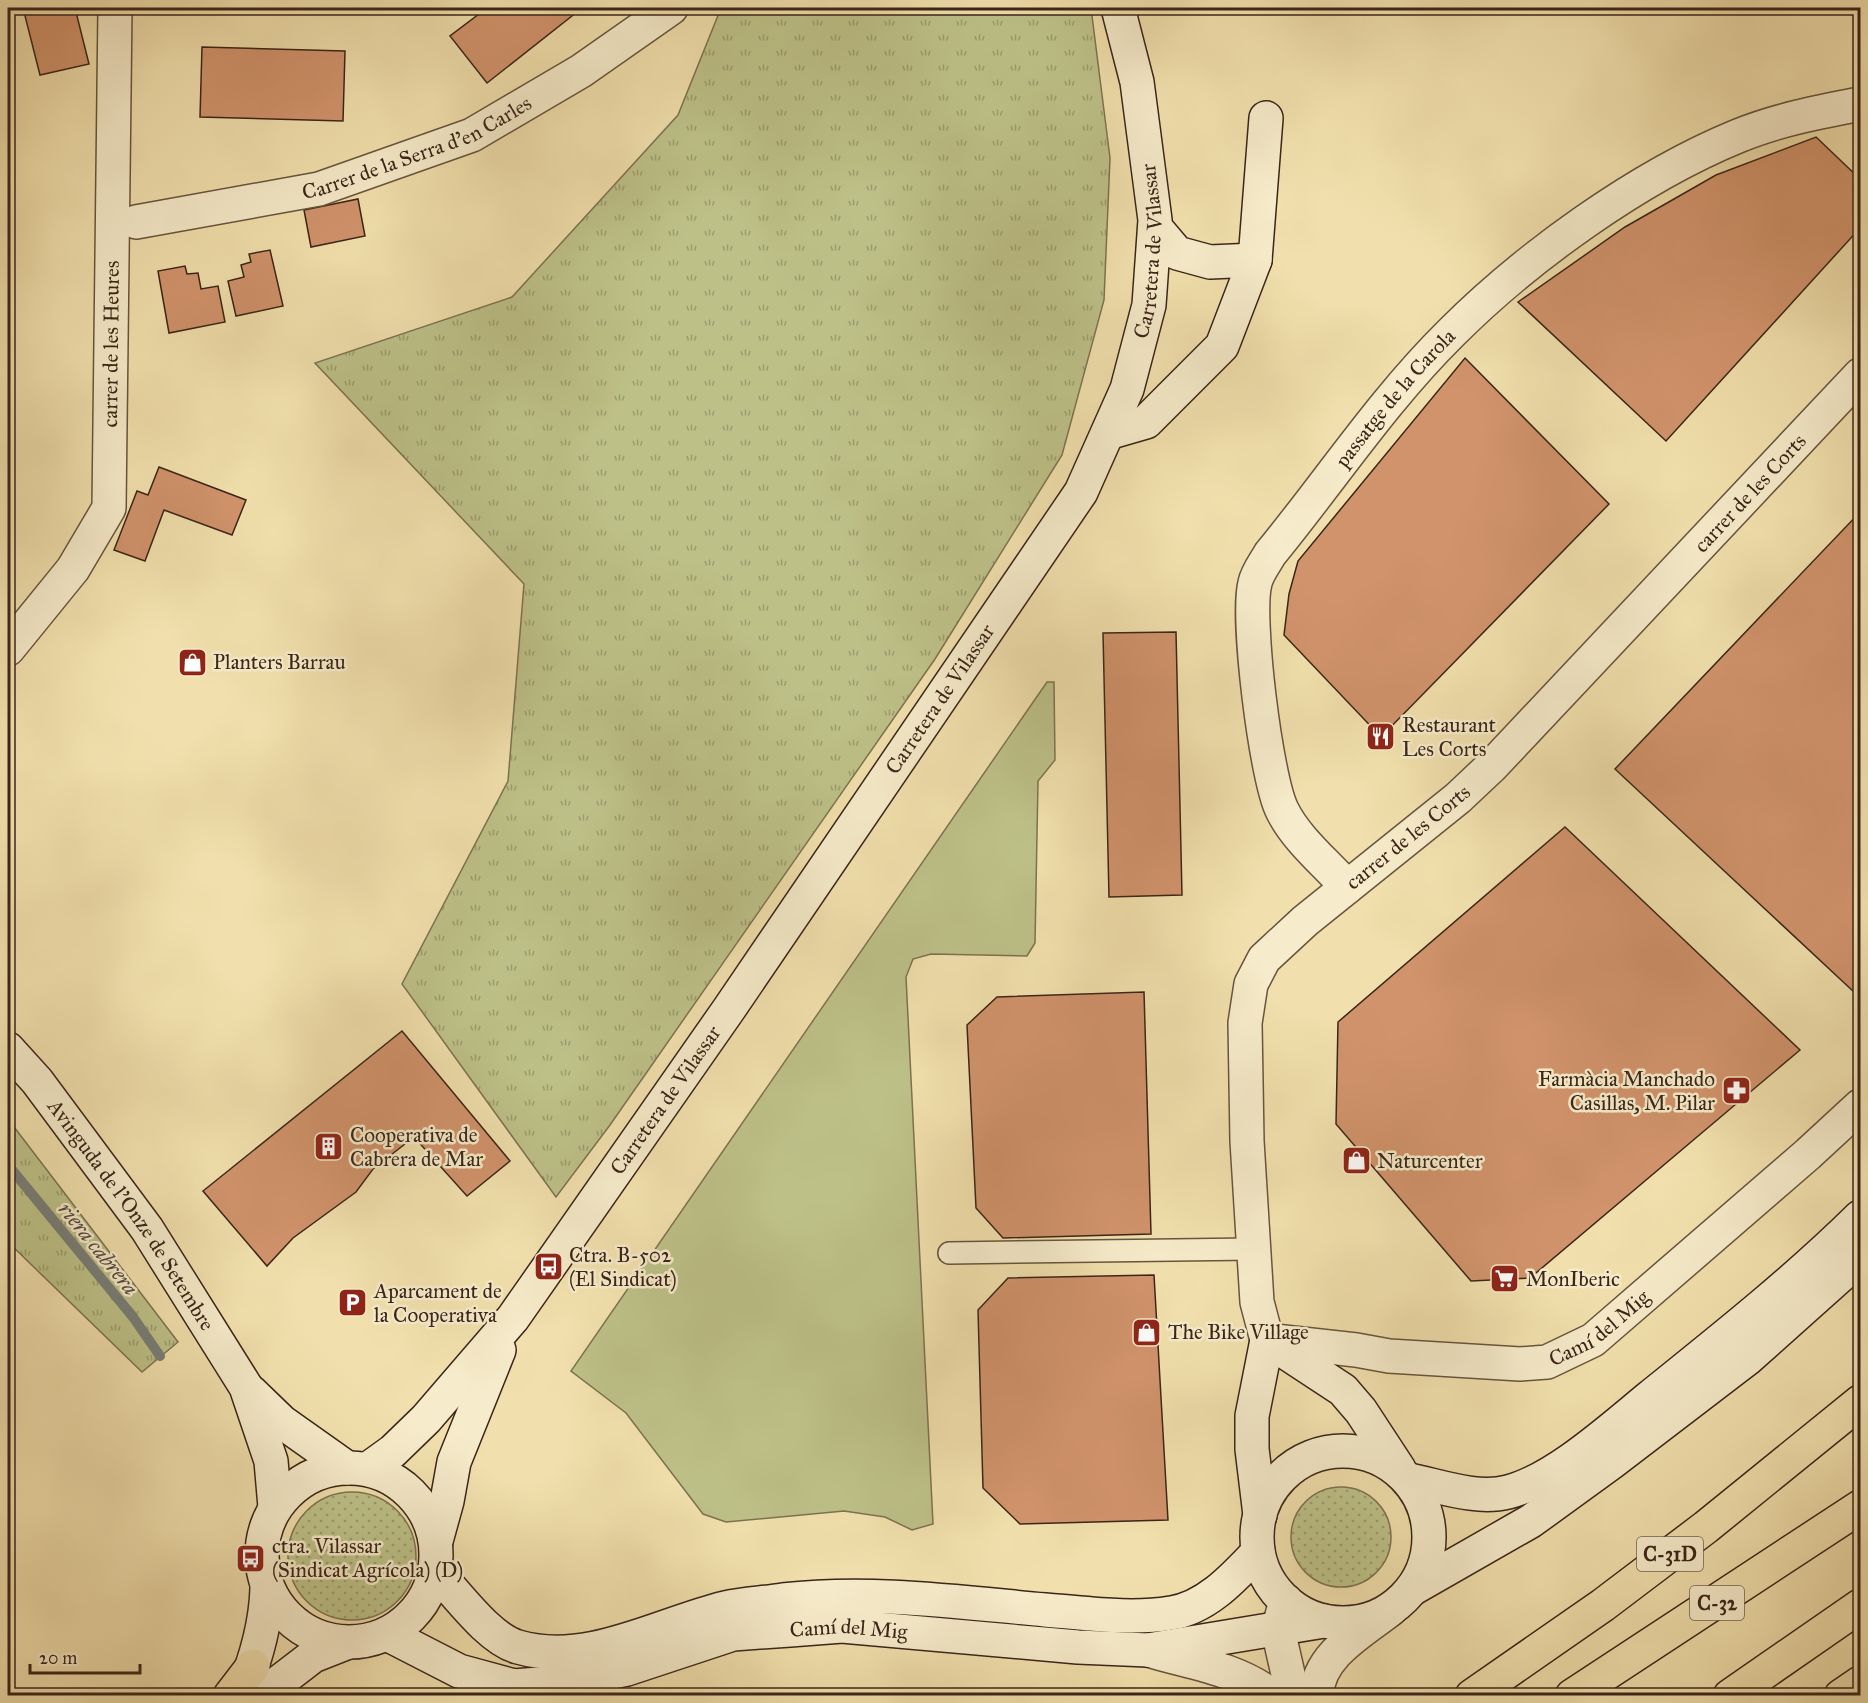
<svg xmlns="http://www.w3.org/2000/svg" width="1868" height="1703" font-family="'IM FELL Great Primer',serif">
	<defs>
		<pattern id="grass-tufts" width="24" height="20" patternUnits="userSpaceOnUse" patternTransform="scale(1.5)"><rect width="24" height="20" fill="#bdc188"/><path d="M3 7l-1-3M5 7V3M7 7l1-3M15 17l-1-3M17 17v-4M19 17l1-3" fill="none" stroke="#9b9d6e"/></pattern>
		<pattern id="garden-dots" width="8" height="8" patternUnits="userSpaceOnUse" patternTransform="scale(1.5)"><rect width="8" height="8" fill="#bdc188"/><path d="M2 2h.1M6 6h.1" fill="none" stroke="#9b9d6e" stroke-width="1.8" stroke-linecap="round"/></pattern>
	</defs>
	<rect width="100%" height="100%" fill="#f1e0ad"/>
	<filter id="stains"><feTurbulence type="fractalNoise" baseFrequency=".00333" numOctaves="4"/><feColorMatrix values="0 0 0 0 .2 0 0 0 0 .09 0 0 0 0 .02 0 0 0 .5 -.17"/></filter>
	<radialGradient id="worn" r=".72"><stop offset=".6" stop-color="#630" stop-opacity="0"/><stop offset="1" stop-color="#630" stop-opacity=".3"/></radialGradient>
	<!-- grass -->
	<g fill="url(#grass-tufts)" stroke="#7c7350" stroke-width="1.5">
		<path d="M721,8H1091L1110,158L1104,300L1062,455L935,659L610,1125L556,1197L402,984L508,781L524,584L315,363L512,297L678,115Z"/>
		<path d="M8,1119L178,1342L142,1372L8,1242Z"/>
	</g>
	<!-- park -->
	<path fill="#bdc188" stroke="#7c7350" stroke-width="1.5" d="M1047,682H1054L1055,760L1038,781L1035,943L1027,956L931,954L913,959L906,977L933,1524L912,1530L885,1517L844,1511L726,1522L703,1514L626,1413L571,1371Z"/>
	<!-- garden -->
	<g fill="url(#garden-dots)" stroke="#7c7350" stroke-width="1.5">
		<circle cx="1341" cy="1537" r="50"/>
		<circle cx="352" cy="1556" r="64"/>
	</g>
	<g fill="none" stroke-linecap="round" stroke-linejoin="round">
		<!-- stream -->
		<g stroke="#787e78" stroke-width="10">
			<path d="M8,1165L133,1317L160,1356"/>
			<path d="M386,1695V1696"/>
		</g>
	</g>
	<!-- building -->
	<g fill="#d1936c" stroke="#3a2519" stroke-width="1.5">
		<path d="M23,8H75L89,64L40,75Z"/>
		<path d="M487,8H582L487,83L450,36Z"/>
		<path d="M202,47L345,51L343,121L200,117Z"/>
		<path d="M1816,137L1860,179V228L1666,441L1518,302L1625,227L1716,175Z"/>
		<path d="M358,199L365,236L311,247L304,210Z"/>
		<path d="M270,250L283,306L236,316L228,281L244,277L241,265L251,262L249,254Z"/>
		<path d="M185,266L187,274L198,273L201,289L218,286L225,322L169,333L158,271Z"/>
		<path d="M1465,358L1609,504L1381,737L1284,635L1289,594L1298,561Z"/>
		<path d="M159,467L246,500L232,535L164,510L145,561L114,550L137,491L148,495Z"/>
		<path d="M1860,512V987L1855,993L1615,769Z"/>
		<path d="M1176,632L1182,895L1109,897L1103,633Z"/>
		<path d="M1565,827L1800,1050L1530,1278L1471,1281L1336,1124L1338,1022Z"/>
		<path d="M1144,992L1151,1234L1003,1238L976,1208L967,1025L997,997Z"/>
		<path d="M402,1031L510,1161L467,1196L414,1137L373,1169L356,1192L293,1238L267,1266L203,1191Z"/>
		<path d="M1154,1275L1168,1520L1020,1524L983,1488L978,1310L1008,1278Z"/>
	</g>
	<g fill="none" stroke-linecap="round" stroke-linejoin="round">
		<defs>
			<path id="lane" d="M949,1253L1253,1249"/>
			<g id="street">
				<path id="s1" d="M136,222L319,189L472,135L581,71L671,8"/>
				<path id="s2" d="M1860,375L1492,766L1458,798L1305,921L1264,959L1251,984L1245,1023L1247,1141L1257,1302L1267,1340L1356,1350L1389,1356L1520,1364L1547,1362L1593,1340L1808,1154L1860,1106"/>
				<path id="s3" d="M8,649L73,569L109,508L115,8"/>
				<path id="s4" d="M1347,887C1326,863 1296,839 1282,810C1266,778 1246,617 1255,583C1257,573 1265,563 1270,554C1330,481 1383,400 1451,333C1527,257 1638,177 1738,136C1777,120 1819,112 1860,104"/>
				<path d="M1286,1601L1278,1630L1293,1696"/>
				<path d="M1148,1650C1191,1663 1236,1668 1272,1696"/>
				<path d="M1317,1696C1316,1656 1363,1631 1391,1609"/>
			</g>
			<g id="secondary">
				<path d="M1155,227L1177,253L1210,262L1255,260"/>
				<path d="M1108,433L1146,422L1222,346L1255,260L1266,118"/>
				<path id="s5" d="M8,1049L37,1081L147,1229L246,1387L271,1461L275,1507"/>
				<path d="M251,1392L282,1422L347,1468"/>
				<circle cx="1343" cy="1537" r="86"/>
				<circle cx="349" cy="1555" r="87"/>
				<path id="s6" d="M368,1469L393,1451L426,1419L513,1318L729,1009L1081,492L1127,389L1149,305L1155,220L1137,82L1118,8"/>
				<path d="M1409,1480C1440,1486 1476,1500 1508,1492C1555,1480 1612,1428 1650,1397C1722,1339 1794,1282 1860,1217"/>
				<path d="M1260,1515L1252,1449V1416L1267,1340L1343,1390L1361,1411L1399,1469"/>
				<path d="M436,1541L447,1501L454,1462L499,1350"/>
				<path d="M436,1572C458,1595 489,1639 518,1647C588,1667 659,1624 725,1608C743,1604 764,1603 783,1600C870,1590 958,1602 1045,1610C1086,1613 1130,1620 1171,1613C1207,1608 1235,1576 1258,1552"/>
				<path d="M1412,1589L1531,1521L1611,1463L1747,1359L1860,1258"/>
				<path id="s7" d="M387,1634L459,1671L514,1686L564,1682L627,1669L733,1634L790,1630L842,1626L1078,1647L1148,1650L1324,1621"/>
				<path d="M242,1693C256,1659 266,1625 267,1588"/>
				<path d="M261,1696L313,1656L346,1643"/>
			</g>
			<g id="highway">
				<path d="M230,1696L253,1666"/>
				<path d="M1472,1696L1603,1605L1706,1527L1860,1402"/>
				<path d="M1572,1696L1860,1507"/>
				<path d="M1730,1696L1860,1606"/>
				<path d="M1841,1696L1860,1683"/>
			</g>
		</defs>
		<!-- lane casing -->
		<use href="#lane" stroke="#68543e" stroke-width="24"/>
		<!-- street casing -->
		<use href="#street" stroke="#68543e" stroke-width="36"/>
		<!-- secondary casing -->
		<use href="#secondary" stroke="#3a2519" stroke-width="36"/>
		<!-- highway casing -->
		<use href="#highway" stroke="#3a2519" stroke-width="36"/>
		<!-- lane -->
		<use href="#lane" stroke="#f6ebca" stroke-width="21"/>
		<!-- street -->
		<use href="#street" stroke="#f6ebca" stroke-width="33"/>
		<!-- secondary -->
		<use href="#secondary" stroke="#f6ebca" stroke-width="33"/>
		<!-- highway -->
		<use href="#highway" stroke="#f1e0ad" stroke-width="33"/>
	</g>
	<!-- icons -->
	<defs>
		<symbol id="shop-square" viewBox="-11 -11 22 22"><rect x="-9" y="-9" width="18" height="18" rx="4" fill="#8f2418" stroke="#f6ebca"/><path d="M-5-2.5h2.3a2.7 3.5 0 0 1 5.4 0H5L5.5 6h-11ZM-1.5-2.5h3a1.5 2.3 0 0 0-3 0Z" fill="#fff"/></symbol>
		<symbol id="restaurant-square" viewBox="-11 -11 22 22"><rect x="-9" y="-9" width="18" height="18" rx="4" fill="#8f2418" stroke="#f6ebca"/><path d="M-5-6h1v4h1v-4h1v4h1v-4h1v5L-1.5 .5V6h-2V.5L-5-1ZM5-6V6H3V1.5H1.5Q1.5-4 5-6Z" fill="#fff"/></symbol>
		<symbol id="pharmacy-square" viewBox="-11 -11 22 22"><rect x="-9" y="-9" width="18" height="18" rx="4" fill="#8f2418" stroke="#f6ebca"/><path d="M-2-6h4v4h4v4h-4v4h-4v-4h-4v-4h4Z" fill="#fff"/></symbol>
		<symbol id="building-square" viewBox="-11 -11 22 22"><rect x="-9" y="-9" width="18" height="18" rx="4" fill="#8f2418" stroke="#f6ebca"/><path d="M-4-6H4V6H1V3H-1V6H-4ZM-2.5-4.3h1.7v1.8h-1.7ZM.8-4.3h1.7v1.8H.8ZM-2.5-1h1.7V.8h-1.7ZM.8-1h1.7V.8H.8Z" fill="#fff"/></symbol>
		<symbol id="bus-square" viewBox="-11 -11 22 22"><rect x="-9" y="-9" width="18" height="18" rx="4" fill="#8f2418" stroke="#f6ebca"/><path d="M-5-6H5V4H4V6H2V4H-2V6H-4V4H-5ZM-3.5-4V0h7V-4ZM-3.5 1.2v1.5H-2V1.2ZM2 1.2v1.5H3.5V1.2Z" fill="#fff"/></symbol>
		<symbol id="supermarket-square" viewBox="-11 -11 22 22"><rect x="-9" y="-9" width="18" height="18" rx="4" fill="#8f2418" stroke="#f6ebca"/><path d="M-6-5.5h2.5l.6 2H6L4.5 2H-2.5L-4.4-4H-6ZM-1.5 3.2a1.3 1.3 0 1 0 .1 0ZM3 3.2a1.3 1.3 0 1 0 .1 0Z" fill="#fff"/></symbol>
		<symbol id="parking-square" viewBox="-11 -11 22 22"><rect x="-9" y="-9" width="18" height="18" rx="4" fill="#8f2418" stroke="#f6ebca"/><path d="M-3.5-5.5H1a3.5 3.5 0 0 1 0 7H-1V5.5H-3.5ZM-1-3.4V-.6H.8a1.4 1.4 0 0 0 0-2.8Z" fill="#fff"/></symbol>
	</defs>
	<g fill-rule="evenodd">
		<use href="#shop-square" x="176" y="646" width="33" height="33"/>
		<use href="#restaurant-square" x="1364" y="720" width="33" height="33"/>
		<use href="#pharmacy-square" x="1720" y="1074" width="33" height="33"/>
		<use href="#building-square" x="312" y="1130" width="33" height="33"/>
		<use href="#shop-square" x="1340" y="1144" width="33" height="33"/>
		<use href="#bus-square" x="532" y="1250" width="33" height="33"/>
		<use href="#supermarket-square" x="1488" y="1262" width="33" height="33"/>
		<use href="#parking-square" x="336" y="1286" width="33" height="33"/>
		<use href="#shop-square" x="1130" y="1316" width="33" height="33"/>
		<use href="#bus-square" x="234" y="1542" width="33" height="33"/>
	</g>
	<g text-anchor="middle" stroke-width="5" stroke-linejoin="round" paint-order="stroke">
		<!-- shield labels -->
		<g fill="#f6ebca" stroke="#72604e" stroke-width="1.5">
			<rect x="1637" y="1537" width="66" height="34" rx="4.5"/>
			<rect x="1690" y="1586" width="54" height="34" rx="4.5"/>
		</g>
		<g font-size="20" font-weight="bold" fill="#3a2519">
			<text x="1670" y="1561">C-31D</text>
			<text x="1717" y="1610">C-32</text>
		</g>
		<!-- street labels -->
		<g font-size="21" fill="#3a2519" stroke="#f6ebca">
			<text dy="7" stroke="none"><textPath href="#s1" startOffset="292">Carrer de la Serra d'en Carles</textPath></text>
			<text dy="7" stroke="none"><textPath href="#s6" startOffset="1466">Carretera de Vilassar</textPath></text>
			<text dy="7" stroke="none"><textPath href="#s3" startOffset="338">carrer de les Heures</textPath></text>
			<text dy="7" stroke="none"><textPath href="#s4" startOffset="564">passatge de la Carola</textPath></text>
			<text transform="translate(1750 493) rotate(-47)" y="7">carrer de les Corts</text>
			<text dy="7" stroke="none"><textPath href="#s6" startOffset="962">Carretera de Vilassar</textPath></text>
			<text transform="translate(1408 837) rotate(-39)" y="7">carrer de les Corts</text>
			<text dy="7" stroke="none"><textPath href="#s6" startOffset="476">Carretera de Vilassar</textPath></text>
			<text dy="7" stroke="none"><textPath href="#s5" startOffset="207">Avinguda de l'Onze de Setembre</textPath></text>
			<text dy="7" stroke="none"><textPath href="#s2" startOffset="1566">Camí del Mig</textPath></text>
			<text dy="7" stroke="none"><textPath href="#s7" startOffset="480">Camí del Mig</textPath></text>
		</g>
		<!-- poi labels -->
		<g font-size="21" fill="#3a2519" stroke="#f6ebca" text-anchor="start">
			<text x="213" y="669">Planters Barrau</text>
			<text x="1402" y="732">Restaurant<tspan x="1402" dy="24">Les Corts</tspan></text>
			<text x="1715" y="1086" text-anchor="end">Farmàcia Manchado<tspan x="1715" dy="24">Casillas, M. Pilar</tspan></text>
			<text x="350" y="1142">Cooperativa de<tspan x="350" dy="24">Cabrera de Mar</tspan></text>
			<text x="1377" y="1168">Naturcenter</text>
			<text x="569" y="1262">Ctra. B-502<tspan x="569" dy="24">(El Sindicat)</tspan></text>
			<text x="1526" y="1286">MonIberic</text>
			<text x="374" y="1298">Aparcament de<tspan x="374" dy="24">la Cooperativa</tspan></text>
			<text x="1168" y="1339">The Bike Village</text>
			<text x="272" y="1553">ctra. Vilassar<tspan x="272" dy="24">(Sindicat Agrícola) (D)</tspan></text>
		</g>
		<!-- water labels -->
		<g font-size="22" font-style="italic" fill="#544a40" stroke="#f6ebca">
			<text transform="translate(99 1248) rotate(51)" y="8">riera cabrera</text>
		</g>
	</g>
	<!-- margin -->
	<rect width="1868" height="1703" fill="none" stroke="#f1e0ad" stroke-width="30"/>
	<rect x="9" y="9" width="1850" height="1685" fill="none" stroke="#3a2519" stroke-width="3"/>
	<rect x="15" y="15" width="1838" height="1673" fill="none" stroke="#3a2519" stroke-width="1.5"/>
	<!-- scale -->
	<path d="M30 1664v9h110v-9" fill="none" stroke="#3a2519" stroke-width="3"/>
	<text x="39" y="1664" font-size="18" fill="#3a2519" stroke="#f6ebca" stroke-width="4.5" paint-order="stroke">20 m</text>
	<rect width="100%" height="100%" filter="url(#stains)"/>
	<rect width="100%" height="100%" fill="url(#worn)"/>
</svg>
